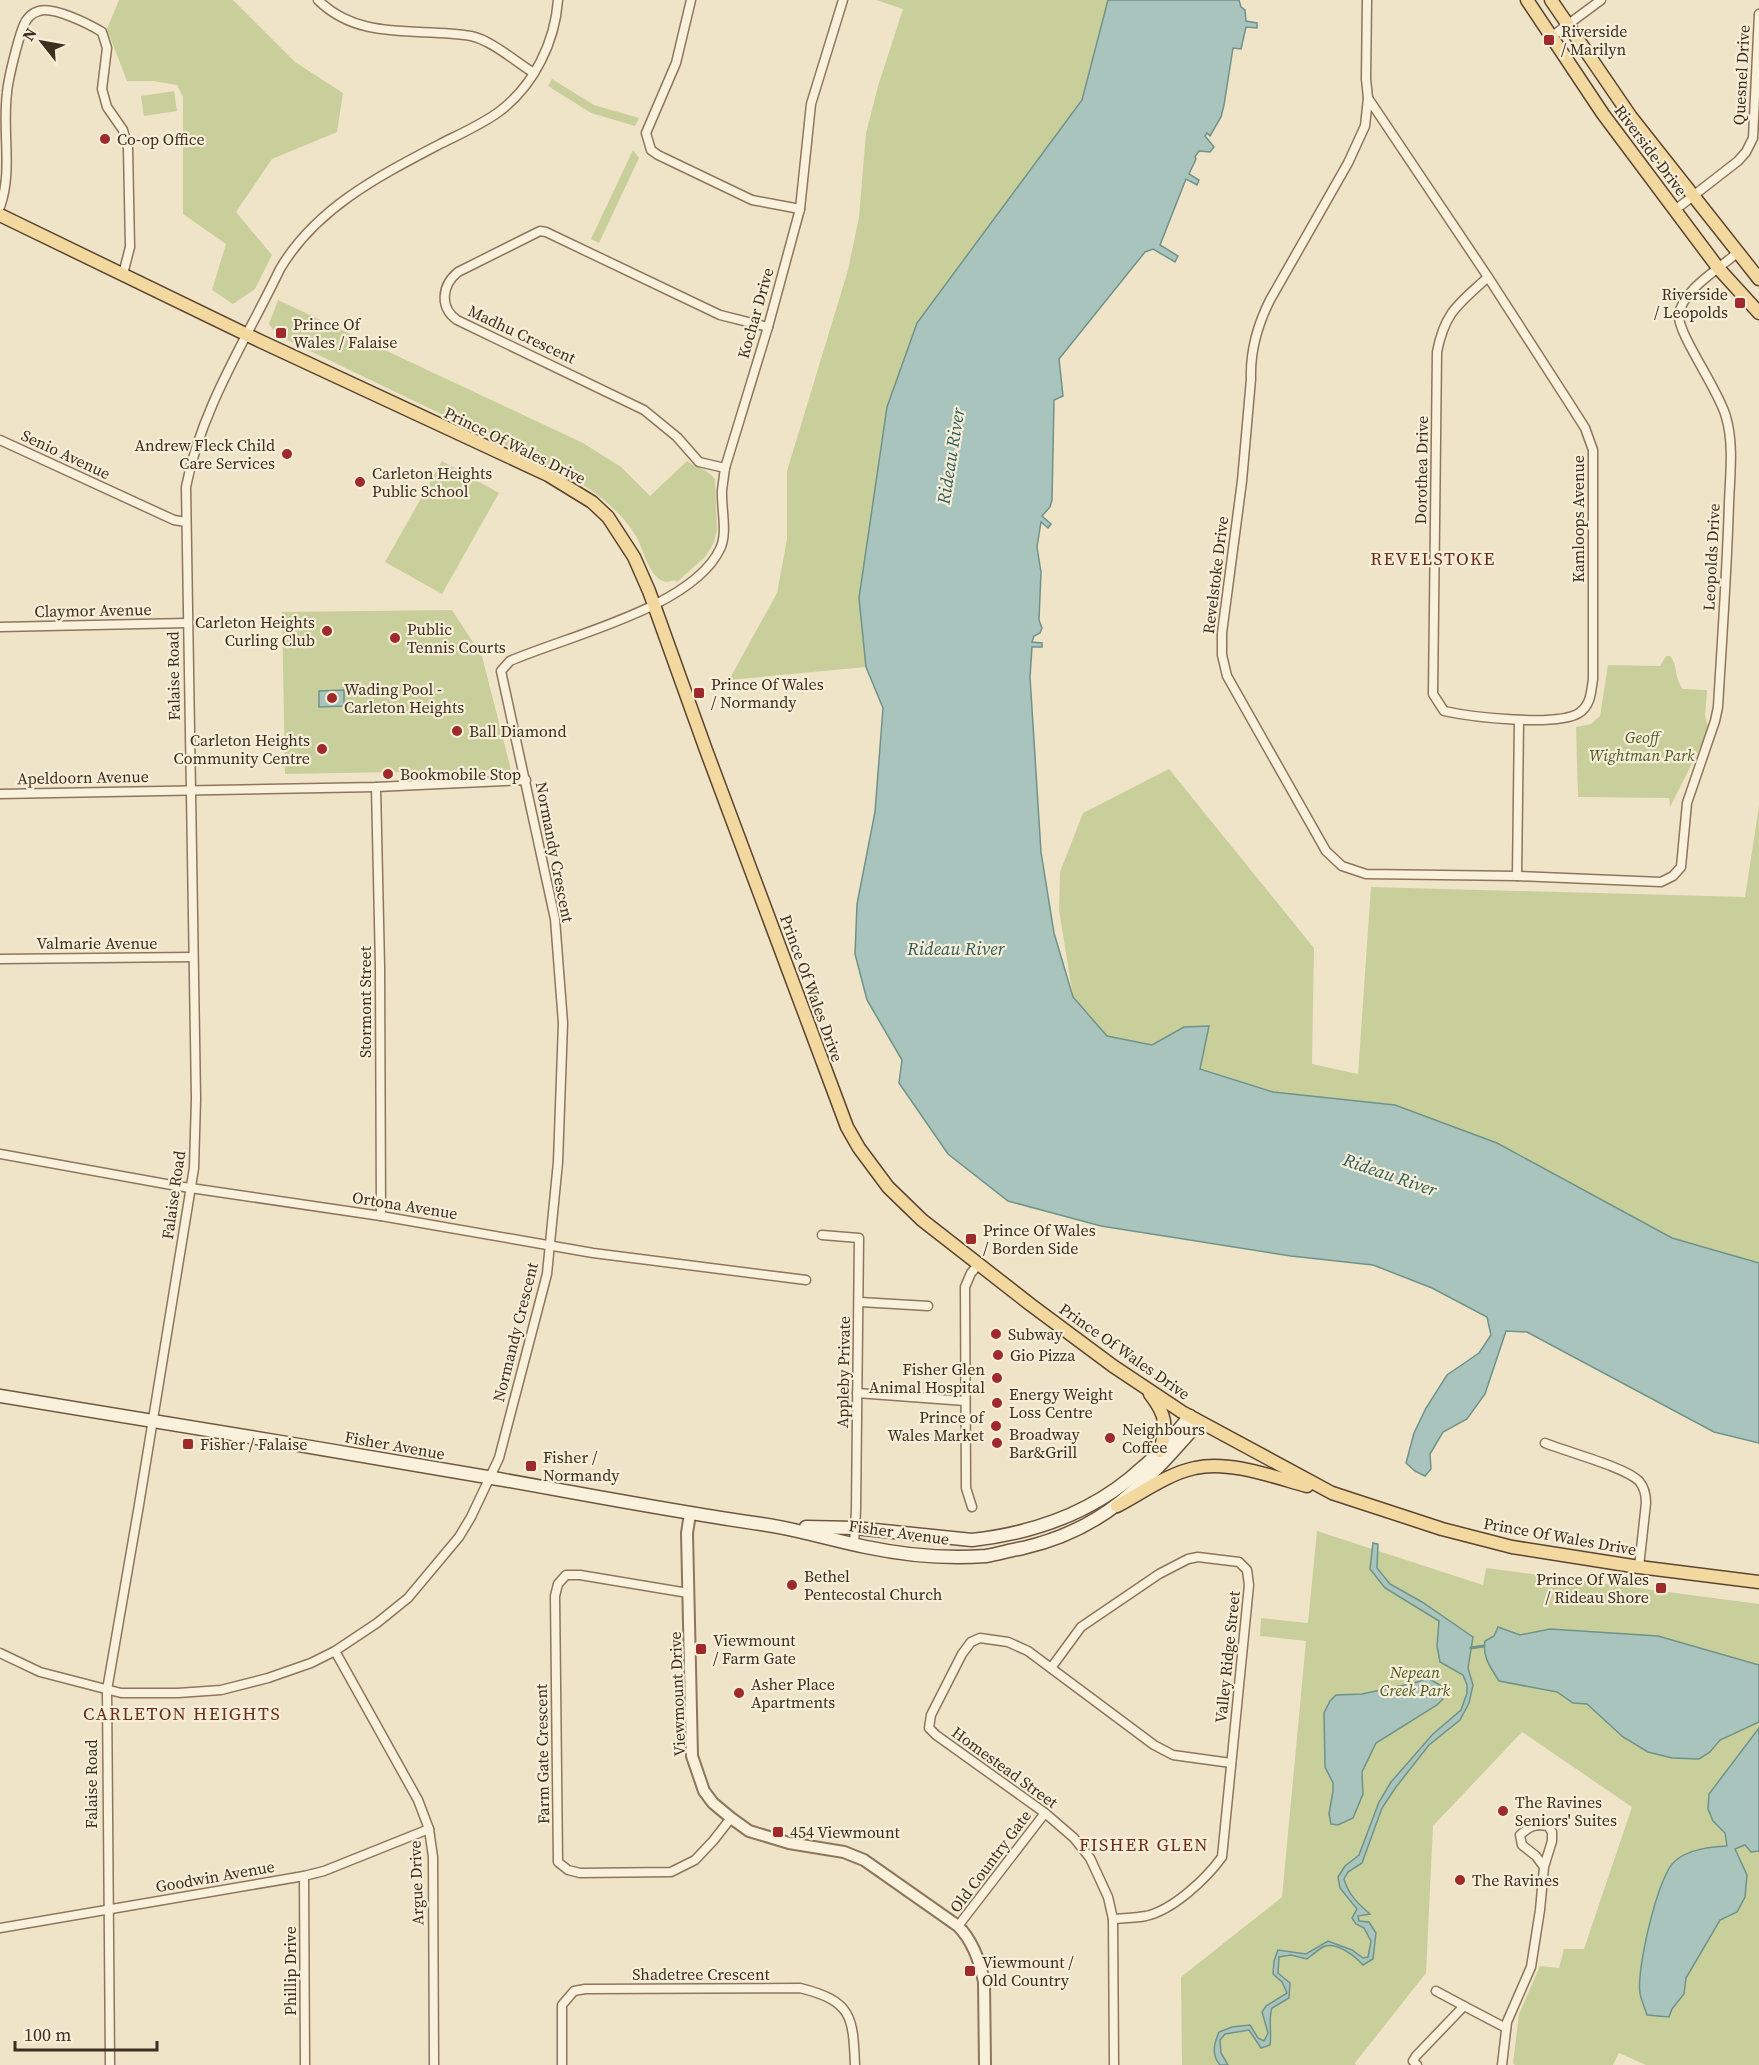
<svg xmlns="http://www.w3.org/2000/svg" width="1759" height="2065" font-family="'Source Serif 4',serif">
	<rect width="100%" height="100%" fill="#f0e4c8"/>
	<!-- green -->
	<g fill="#c9cf9b">
		<path d="M119,0H233L295,62L343,93L337,132L272,159L236,212L272,255L255,289L233,304L212,290L226,244L183,214V97L177,85L153,81H127L107,29Z"/>
		<path d="M876,0H1108L1082,100L917,324L859,598L866,667L729,680L777,593L787,539V471L848,270L859,217L866,133L878,86L903,9Z"/>
		<path d="M552,79L594,105L639,118L635,126L591,113L548,86Z"/>
		<path d="M174,91L177,111L144,116L141,96Z"/>
		<path d="M633,150L639,158L599,243L591,239Z"/>
		<path d="M278,300L583,443L621,467L650,496L687,461C696,467 709,470 715,479L717,530L714,542L706,556L677,582L675,580C669,582 663,583 658,578C646,568 643,546 634,533C616,505 588,487 560,471L281,337L282,335L274,331L269,324Z"/>
		<path d="M442,461L499,493L442,594L385,562Z"/>
		<path d="M452,610L482,656L511,770L285,774L282,612Z"/>
		<path d="M1666,656H1670C1678,665 1674,678 1683,689L1707,690L1705,716L1709,730L1670,807L1669,798L1578,797L1576,727L1591,724L1600,716L1608,665L1660,666Z"/>
		<path d="M1169,769L1314,948L1312,1064L1358,1074L1371,887L1745,897L1759,806V1263L1672,1238L1497,1143L1395,1105L1273,1092L1200,1068L1209,1026L1184,1027L1152,1045L1106,1036L1073,997L1059,910L1060,872L1083,813Z"/>
		<path d="M1317,1531L1483,1585L1486,1568L1759,1604V2065H1646L1619,2053L1613,2065H1515L1513,2063L1519,2014L1540,1966L1559,1968L1564,1949H1584L1632,1807L1522,1732L1433,1826L1426,1973L1355,2063L1356,2065H1182L1181,1977L1282,1897L1306,1641L1260,1636L1261,1618L1308,1623Z"/>
	</g>
	<!-- water -->
	<g fill="#a9c4bc" stroke="#6f938a" stroke-width="1.5">
		<path d="M1108,0H1239L1241,7L1245,10L1246,21L1257,23V28L1246,27L1241,49L1233,48L1224,105L1221,117L1210,136L1207,133L1205,136L1214,147L1210,152L1199,151L1195,157L1196,159L1189,174L1199,180L1197,185L1186,179L1160,245L1178,256L1175,262L1153,249L1145,252L1059,359L1063,396L1054,400L1052,500L1050,507L1042,516L1051,524L1048,528L1041,522L1037,547L1041,572L1039,620L1042,628L1040,633L1034,636L1032,642L1042,643V647H1032L1030,677L1041,852L1054,933L1073,997L1107,1036L1152,1045L1184,1027L1209,1026L1200,1069L1273,1092L1395,1105L1497,1143L1672,1238L1759,1263V1443L1714,1432L1527,1332L1506,1331L1485,1394L1467,1419L1443,1432L1430,1454L1431,1469L1425,1476L1415,1471L1406,1463L1414,1433L1426,1408L1447,1375L1479,1353L1491,1335L1487,1317L1432,1288L1373,1265L1291,1256L1101,1226L1008,1201L948,1154L899,1083L902,1060L867,1000L855,954L857,904L875,812L883,708L866,667L859,598L887,407L917,323L1082,100Z"/>
		<path d="M344,690V706L319,707V691Z"/>
		<path d="M1373,1543L1378,1544L1377,1568L1390,1584L1422,1602L1473,1637L1468,1668L1473,1685L1469,1703L1460,1720L1429,1745L1396,1787L1382,1808L1362,1863L1348,1872L1344,1879C1348,1894 1358,1904 1370,1914L1358,1916L1359,1921L1369,1922L1376,1933L1373,1959L1363,1965C1355,1956 1336,1941 1323,1947C1318,1950 1312,1955 1307,1959L1291,1955L1279,1957L1278,1973L1290,1983L1289,1998L1272,2008C1268,2020 1272,2032 1270,2045L1261,2048L1249,2030L1225,2034L1220,2040L1221,2053L1228,2065H1220C1211,2054 1214,2044 1219,2032L1232,2027L1250,2025L1258,2038L1264,2041L1268,2033L1262,2012L1266,2006L1287,1993L1282,1982L1273,1974L1274,1961L1278,1950L1306,1954L1328,1941L1352,1950L1363,1958L1368,1957L1371,1941L1364,1928L1356,1924L1352,1918L1357,1909L1340,1888L1338,1877L1345,1866L1359,1855L1379,1802L1391,1782L1433,1734L1461,1710L1467,1693V1685L1463,1675L1440,1662L1437,1646L1439,1621L1385,1588L1370,1569Z"/>
		<path d="M1498,1627L1520,1635L1550,1629L1658,1636L1759,1665V1722L1720,1740L1710,1752L1699,1759L1672,1758L1648,1752L1623,1737L1587,1704L1573,1703L1557,1692L1499,1681C1491,1668 1482,1657 1485,1641L1494,1636Z"/>
		<path d="M1428,1678L1443,1687V1699L1437,1705L1376,1743L1362,1772L1363,1794L1353,1818L1338,1825L1331,1824L1329,1814L1333,1791V1783L1325,1767L1324,1713L1330,1701L1336,1695L1362,1694L1414,1683Z"/>
		<path d="M1759,1728V1851L1751,1852L1745,1845L1735,1849L1747,1875L1745,1897L1737,1912L1720,1920L1686,1978L1684,1994L1672,2009L1669,2017L1647,2015C1645,2008 1641,2000 1640,1993C1636,1971 1658,1874 1675,1861C1689,1849 1710,1847 1727,1846L1725,1833L1713,1821L1708,1809L1709,1794Z"/>
	</g>
	<g fill="none" stroke-linecap="round" stroke-linejoin="round">
		<!-- stream -->
		<path stroke="#6f938a" stroke-width="3" d="M1471,1648L1484,1646"/>
		<defs>
			<g id="minor">
				<path d="M318,0C360,42 419,27 471,36C491,40 516,62 534,73"/>
				<path d="M691,0L676,63L646,133L651,150L658,155L752,200L800,209"/>
				<path d="M1367,0L1366,79L1368,98L1365,126L1348,163L1270,300C1258,324 1250,351 1251,379L1242,481L1222,633V655L1227,676L1326,851L1342,866L1366,874L1517,876L1661,882L1673,876L1681,867L1687,803L1715,721L1718,707C1722,639 1727,571 1729,503C1730,475 1734,444 1726,417C1720,392 1677,333 1679,315C1682,290 1719,269 1737,253"/>
				<path d="M1551,37L1601,0"/>
				<path d="M1368,98L1488,277L1573,409L1585,428L1593,450V679C1591,692 1591,705 1579,713C1557,727 1471,717 1444,711L1433,694L1437,352C1445,311 1459,304 1488,277"/>
				<path d="M0,207C13,171 2,131 7,93C8,79 18,40 23,27C26,19 31,13 39,11C53,6 89,24 102,32L107,48L102,89L107,107L123,130L128,148L130,247L123,274"/>
				<path d="M1675,210L1738,161L1746,152L1753,138L1759,14"/>
				<path d="M0,440L174,520L186,522"/>
				<path d="M725,468L699,462L677,437L644,410L457,320C439,307 442,285 458,272L540,231L546,232L720,315L768,327"/>
				<path d="M0,627L187,623"/>
				<path d="M376,787L380,967L381,1216"/>
				<path d="M0,794L376,787L526,780"/>
				<path d="M1517,876L1519,720"/>
				<path d="M0,959L193,957"/>
				<path d="M0,1154L177,1186L381,1216L593,1253L806,1280"/>
				<path d="M822,1235L859,1238L856,1510L854,1544"/>
				<path d="M860,1302L928,1306"/>
				<path d="M857,1393L965,1401"/>
				<path d="M1545,1443C1567,1452 1625,1467 1639,1481C1644,1487 1646,1495 1646,1503L1639,1567"/>
				<path d="M972,1507L966,1488L965,1287L971,1273L979,1264"/>
				<path d="M688,1593L580,1575H566L558,1584L555,1596L558,1862L568,1870L580,1873L671,1872L695,1860L713,1841L731,1818"/>
				<path d="M335,1651L418,1800L429,1829L433,1857L434,2065"/>
				<path d="M0,1653L40,1672L121,1693H178L221,1690L268,1678L311,1663L335,1651L377,1623L408,1598L459,1537L471,1517L499,1458L547,1274L558,1162L563,1023L555,919L501,671L510,661C567,636 692,608 720,549C728,533 721,508 722,490C723,483 724,475 725,468L768,327L800,209L811,104L843,0"/>
				<path d="M1051,1668L1081,1627L1159,1574L1188,1559L1198,1557L1239,1562L1247,1570L1249,1585L1222,1857C1206,1879 1173,1910 1146,1916C1135,1918 1124,1918 1113,1919"/>
				<path d="M304,1876L305,2065"/>
				<path d="M958,1926L1045,1813"/>
				<path d="M0,1928L304,1876L324,1871L429,1829"/>
				<path d="M1436,1991L1464,2006"/>
				<path d="M110,2065L107,1690L139,1505L194,1168L196,1099L186,487C201,409 246,340 280,269C316,208 379,176 440,144C460,134 483,124 500,111C534,85 555,42 558,0"/>
				<path d="M562,2065V2005L574,1991L585,1989L800,1988C852,2001 853,2016 855,2065"/>
				<path d="M1114,2065L1113,1919L1108,1897L1090,1858L1074,1838L1045,1813L936,1735L929,1728L931,1715L962,1654L971,1642L980,1638L1008,1642L1028,1651L1154,1745L1173,1755L1231,1763"/>
				<path d="M1417,2065L1413,2061L1416,2056L1464,2006L1506,2028"/>
				<path d="M1502,2065L1507,2022L1531,1967L1540,1910L1544,1867L1552,1841V1832L1548,1826C1534,1824 1530,1826 1520,1835L1522,1845L1536,1856L1544,1867"/>
			</g>
			<path id="tertiary" d="M690,1514L687,1533L692,1756L704,1791L713,1803L731,1818L749,1831L789,1843L844,1852L864,1860L958,1926C973,1941 980,1962 984,1982L985,2065"/>
			<g id="secondary">
				<path d="M0,1396C162,1422 325,1449 487,1477C578,1493 669,1511 761,1524C797,1529 831,1540 866,1547C904,1555 947,1559 986,1556C998,1554 1011,1550 1023,1548C1106,1529 1145,1483 1199,1422"/>
				<path d="M806,1527L855,1528L972,1540C1035,1533 1096,1511 1143,1467C1161,1452 1175,1434 1190,1416"/>
			</g>
			<g id="primary">
				<path d="M1527,0L1603,114L1719,269L1759,313"/>
				<path d="M1551,0L1631,117L1759,279"/>
				<path d="M0,215L260,341L548,475L592,502L608,517L634,557L649,591L706,750L847,1127L859,1148L888,1187L922,1220L1031,1305L1113,1366L1182,1412L1332,1493L1442,1529L1512,1547L1639,1567L1759,1582"/>
				<path d="M1150,1394C1167,1416 1167,1425 1160,1451"/>
				<path d="M1117,1506C1140,1494 1169,1473 1195,1468C1229,1460 1274,1477 1307,1486"/>
			</g>
		</defs>
		<!-- minor casing -->
		<use href="#minor" stroke="#8d765c" stroke-width="11"/>
		<!-- tertiary casing -->
		<use href="#tertiary" stroke="#8d765c" stroke-width="14"/>
		<!-- secondary casing -->
		<use href="#secondary" stroke="#6f573f" stroke-width="15"/>
		<!-- primary casing -->
		<use href="#primary" stroke="#5b4430" stroke-width="15"/>
		<!-- minor -->
		<use href="#minor" stroke="#faf1dc" stroke-width="8"/>
		<!-- tertiary -->
		<use href="#tertiary" stroke="#faf1dc" stroke-width="10"/>
		<!-- secondary -->
		<use href="#secondary" stroke="#faf1dc" stroke-width="12"/>
		<!-- primary -->
		<use href="#primary" stroke="#f3d9a0" stroke-width="12"/>
	</g>
	<!-- markers -->
	<g fill="#9e2a2b" stroke="#f7eed8" stroke-width="2">
		<rect x="1543" y="34" width="12" height="12" rx="3"/>
		<circle cx="105" cy="139" r="6"/>
		<rect x="1734" y="297" width="12" height="12" rx="3"/>
		<rect x="275" y="327" width="12" height="12" rx="3"/>
		<circle cx="287" cy="454" r="6"/>
		<circle cx="360" cy="482" r="6"/>
		<circle cx="327" cy="631" r="6"/>
		<circle cx="395" cy="638" r="6"/>
		<rect x="693" y="687" width="12" height="12" rx="3"/>
		<circle cx="332" cy="698" r="6"/>
		<circle cx="457" cy="731" r="6"/>
		<circle cx="322" cy="749" r="6"/>
		<circle cx="388" cy="774" r="6"/>
		<rect x="965" y="1233" width="12" height="12" rx="3"/>
		<circle cx="996" cy="1334" r="6"/>
		<circle cx="998" cy="1355" r="6"/>
		<circle cx="997" cy="1378" r="6"/>
		<circle cx="997" cy="1403" r="6"/>
		<circle cx="996" cy="1426" r="6"/>
		<circle cx="1110" cy="1438" r="6"/>
		<circle cx="997" cy="1443" r="6"/>
		<rect x="182" y="1438" width="12" height="12" rx="3"/>
		<rect x="525" y="1460" width="12" height="12" rx="3"/>
		<circle cx="792" cy="1585" r="6"/>
		<rect x="1655" y="1582" width="12" height="12" rx="3"/>
		<rect x="695" y="1643" width="12" height="12" rx="3"/>
		<circle cx="739" cy="1693" r="6"/>
		<circle cx="1503" cy="1811" r="6"/>
		<rect x="772" y="1826" width="12" height="12" rx="3"/>
		<circle cx="1460" cy="1880" r="6"/>
		<rect x="964" y="1965" width="12" height="12" rx="3"/>
	</g>
	<g text-anchor="middle" stroke-width="4.5" stroke-linejoin="round" paint-order="stroke">
		<!-- poi labels -->
		<g font-size="16" fill="#3d2e20" stroke="#f7eed8" text-anchor="start">
			<text x="1561" y="37">Riverside<tspan x="1561" dy="18">/ Marilyn</tspan></text>
			<text x="117" y="145">Co-op Office</text>
			<text x="1728" y="300" text-anchor="end">Riverside<tspan x="1728" dy="18">/ Leopolds</tspan></text>
			<text x="293" y="330">Prince Of<tspan x="293" dy="18">Wales / Falaise</tspan></text>
			<text x="275" y="451" text-anchor="end">Andrew Fleck Child<tspan x="275" dy="18">Care Services</tspan></text>
			<text x="372" y="479">Carleton Heights<tspan x="372" dy="18">Public School</tspan></text>
			<text x="315" y="628" text-anchor="end">Carleton Heights<tspan x="315" dy="18">Curling Club</tspan></text>
			<text x="407" y="635">Public<tspan x="407" dy="18">Tennis Courts</tspan></text>
			<text x="711" y="690">Prince Of Wales<tspan x="711" dy="18">/ Normandy</tspan></text>
			<text x="344" y="695">Wading Pool -<tspan x="344" dy="18">Carleton Heights</tspan></text>
			<text x="469" y="737">Ball Diamond</text>
			<text x="310" y="746" text-anchor="end">Carleton Heights<tspan x="310" dy="18">Community Centre</tspan></text>
			<text x="400" y="780">Bookmobile Stop</text>
			<text x="983" y="1236">Prince Of Wales<tspan x="983" dy="18">/ Borden Side</tspan></text>
			<text x="1008" y="1340">Subway</text>
			<text x="1010" y="1361">Gio Pizza</text>
			<text x="985" y="1375" text-anchor="end">Fisher Glen<tspan x="985" dy="18">Animal Hospital</tspan></text>
			<text x="1009" y="1400">Energy Weight<tspan x="1009" dy="18">Loss Centre</tspan></text>
			<text x="984" y="1423" text-anchor="end">Prince of<tspan x="984" dy="18">Wales Market</tspan></text>
			<text x="1122" y="1435">Neighbours<tspan x="1122" dy="18">Coffee</tspan></text>
			<text x="1009" y="1440">Broadway<tspan x="1009" dy="18">Bar&amp;Grill</tspan></text>
			<text x="200" y="1450">Fisher / Falaise</text>
			<text x="543" y="1463">Fisher /<tspan x="543" dy="18">Normandy</tspan></text>
			<text x="804" y="1582">Bethel<tspan x="804" dy="18">Pentecostal Church</tspan></text>
			<text x="1649" y="1585" text-anchor="end">Prince Of Wales<tspan x="1649" dy="18">/ Rideau Shore</tspan></text>
			<text x="713" y="1646">Viewmount<tspan x="713" dy="18">/ Farm Gate</tspan></text>
			<text x="751" y="1690">Asher Place<tspan x="751" dy="18">Apartments</tspan></text>
			<text x="1515" y="1808">The Ravines<tspan x="1515" dy="18">Seniors' Suites</tspan></text>
			<text x="790" y="1838">454 Viewmount</text>
			<text x="1472" y="1886">The Ravines</text>
			<text x="982" y="1968">Viewmount /<tspan x="982" dy="18">Old Country</tspan></text>
		</g>
		<!-- street labels -->
		<g font-size="16" fill="#3d2e20" stroke="#f7eed8">
			<text transform="translate(1741 75) rotate(-87)" y="6">Quesnel Drive</text>
			<text transform="translate(1651 150) rotate(53)" y="6">Riverside Drive</text>
			<text transform="translate(755 313) rotate(-74)" y="6">Kochar Drive</text>
			<text transform="translate(522 334) rotate(25)" y="6">Madhu Crescent</text>
			<text transform="translate(515 445) rotate(26)" y="6">Prince Of Wales Drive</text>
			<text transform="translate(66 454) rotate(25)" y="6">Senio Avenue</text>
			<text transform="translate(1421 470) rotate(-89)" y="6">Dorothea Drive</text>
			<text transform="translate(1578 519) rotate(-90)" y="6">Kamloops Avenue</text>
			<text transform="translate(1711 557) rotate(-87)" y="6">Leopolds Drive</text>
			<text transform="translate(1215 575) rotate(-83)" y="6">Revelstoke Drive</text>
			<text transform="translate(93 610) rotate(-1)" y="6">Claymor Avenue</text>
			<text transform="translate(173 676) rotate(-91)" y="6">Falaise Road</text>
			<text transform="translate(83 777) rotate(-1)" y="6">Apeldoorn Avenue</text>
			<text transform="translate(555 852) rotate(79)" y="6">Normandy Crescent</text>
			<text x="97" y="949">Valmarie Avenue</text>
			<text transform="translate(812 988) rotate(70)" y="6">Prince Of Wales Drive</text>
			<text transform="translate(365 1002) rotate(-90)" y="6">Stormont Street</text>
			<text transform="translate(173 1195) rotate(-82)" y="6">Falaise Road</text>
			<text transform="translate(405 1205) rotate(9)" y="6">Ortona Avenue</text>
			<text transform="translate(515 1332) rotate(-76)" y="6">Normandy Crescent</text>
			<text transform="translate(1125 1351) rotate(35)" y="6">Prince Of Wales Drive</text>
			<text transform="translate(843 1372) rotate(-89)" y="6">Appleby Private</text>
			<text transform="translate(395 1445) rotate(10)" y="6">Fisher Avenue</text>
			<text transform="translate(899 1532) rotate(8)" y="6">Fisher Avenue</text>
			<text transform="translate(1560 1536) rotate(10)" y="6">Prince Of Wales Drive</text>
			<text transform="translate(1227 1657) rotate(-84)" y="6">Valley Ridge Street</text>
			<text transform="translate(677 1694) rotate(-92)" y="6">Viewmount Drive</text>
			<text transform="translate(542 1754) rotate(-91)" y="6">Farm Gate Crescent</text>
			<text transform="translate(1005 1767) rotate(36)" y="6">Homestead Street</text>
			<text transform="translate(91 1784) rotate(-90)" y="6">Falaise Road</text>
			<text transform="translate(990 1861) rotate(-53)" y="6">Old Country Gate</text>
			<text transform="translate(215 1876) rotate(-10)" y="6">Goodwin Avenue</text>
			<text transform="translate(416 1883) rotate(-92)" y="6">Argue Drive</text>
			<text transform="translate(290 1971) rotate(-90)" y="6">Phillip Drive</text>
			<text x="701" y="1980">Shadetree Crescent</text>
		</g>
		<!-- park labels -->
		<g font-size="16" font-style="italic" fill="#4d5a26" stroke="#f7eed8">
			<text x="1642" y="743">Geoff<tspan x="1642" dy="18">Wightman Park</tspan></text>
			<text x="1415" y="1678">Nepean<tspan x="1415" dy="18">Creek Park</tspan></text>
		</g>
		<!-- water labels -->
		<g font-size="18" font-style="italic" fill="#2f5d5a" stroke="#f7eed8">
			<text transform="translate(951 456) rotate(-81)" y="6">Rideau River</text>
			<text x="956" y="955">Rideau River</text>
			<text transform="translate(1390 1175) rotate(19)" y="6">Rideau River</text>
		</g>
		<!-- neighbourhood labels -->
		<g font-size="18" letter-spacing="1.5" fill="#6b2e1e" stroke="#f7eed8">
			<text x="1433" y="565">REVELSTOKE</text>
			<text x="182" y="1720">CARLETON HEIGHTS</text>
			<text x="1144" y="1851">FISHER GLEN</text>
		</g>
	</g>
	<!-- north arrow -->
	<g transform="translate(42 42) rotate(301)" stroke="#f7eed8" stroke-width="4.5" paint-order="stroke">
	<path d="M0-4.5L10 22L0 15L-10 22Z" fill="#3d2e20"/>
	<text y="-9" font-size="16" font-weight="bold" text-anchor="middle" fill="#3d2e20">N</text>
	</g>
	<!-- scale -->
	<path d="M15 2041v9h142v-9" fill="none" stroke="#3d2e20" stroke-width="3"/>
	<text x="24" y="2041" font-size="18" fill="#3d2e20" stroke="#f7eed8" stroke-width="4.5" paint-order="stroke">100 m</text>
</svg>
